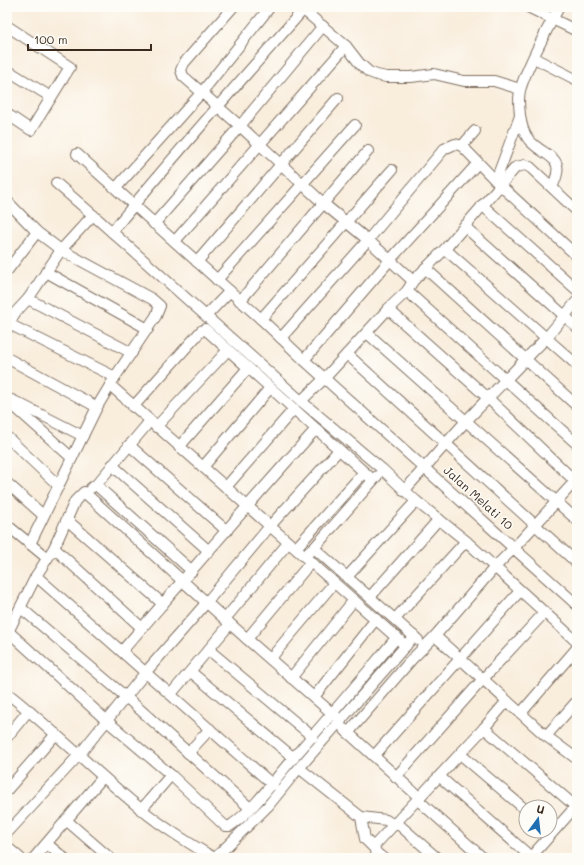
<svg xmlns="http://www.w3.org/2000/svg" width="584" height="865" font-family="Mali,sans-serif">
	<rect width="100%" height="100%" fill="#fdfcf7"/>
	<filter id="ink" filterUnits="userSpaceOnUse"><feTurbulence type="fractalNoise" baseFrequency=".025" numOctaves="2"/><feDisplacementMap in="SourceGraphic" scale="8" xChannelSelector="R" yChannelSelector="G"/><feConvolveMatrix kernelMatrix="1 2 1 2 8 2 1 2 1" color-interpolation-filters="sRGB"/></filter>
	<filter id="wash" filterUnits="userSpaceOnUse"><feTurbulence type="fractalNoise" baseFrequency=".012" numOctaves="4" result="noise"/><feDisplacementMap in="SourceGraphic" scale="16" xChannelSelector="R" yChannelSelector="G"/><feGaussianBlur stdDeviation="0.9" result="paint"/><feColorMatrix in="noise" values="0 0 0 0 0 0 0 0 0 0 0 0 0 0 0 0 0 1.4 0 .05"/><feComposite in="paint" operator="in"/></filter>
	<g filter="url(#wash)">
		<rect width="100%" height="100%" fill="#f9eddc"/>
	</g>
	<g filter="url(#ink)">
		<g fill="none" stroke-linecap="round" stroke-linejoin="round">
			<defs>
				<g id="street">
					<path d="M233,7L184,63L181,70L183,76L240,126L324,204L368,240L413,281"/>
					<path d="M300,7L346,46L360,64L369,72L377,75L386,77H411L434,74L464,81H494L520,89"/>
					<path d="M528,7L577,31"/>
					<path d="M7,26L70,67L31,130L7,114"/>
					<path d="M534,58L577,80"/>
					<path d="M7,70L51,97"/>
					<path d="M462,146L475,131"/>
					<path d="M77,154L261,319L304,360L577,605"/>
					<path d="M496,180L520,116"/>
					<path d="M56,183L93,215"/>
					<path d="M552,187C568,155 546,159 529,140C524,134 521,123 520,115C519,107 518,95 521,87C530,60 546,32 559,7"/>
					<path d="M116,188L202,92L270,7"/>
					<path d="M7,201L37,232L61,250L152,299L160,306L156,316L115,377L97,407L30,544"/>
					<path d="M482,205L577,290"/>
					<path d="M154,224L240,126L323,26"/>
					<path d="M464,226L577,327"/>
					<path d="M112,232C173,155 239,83 303,10"/>
					<path d="M175,241L346,46"/>
					<path d="M445,249L577,365"/>
					<path d="M197,262L338,98"/>
					<path d="M425,268L577,406"/>
					<path d="M7,271L37,232"/>
					<path d="M46,272L148,329"/>
					<path d="M217,280L355,125"/>
					<path d="M407,291L577,444"/>
					<path d="M28,299L132,353"/>
					<path d="M240,301L368,151"/>
					<path d="M388,309L488,398L577,483"/>
					<path d="M206,316L230,291"/>
					<path d="M261,319L392,170"/>
					<path d="M9,324L115,377"/>
					<path d="M7,327L15,313L28,299L61,250L93,215L301,401L382,469L416,501L466,541L577,642"/>
					<path d="M367,333L577,520"/>
					<path d="M281,338L368,240L444,149L455,144L462,146L499,184L577,256"/>
					<path d="M347,354L577,563"/>
					<path d="M7,358L97,407"/>
					<path d="M304,360L390,260L478,163"/>
					<path d="M110,385L406,646"/>
					<path d="M7,400L72,458"/>
					<path d="M12,400L83,436"/>
					<path d="M301,401L324,379L388,309L407,291L413,281L445,249L516,167L525,165L530,167L577,211"/>
					<path d="M133,407L201,331L205,329L373,480"/>
					<path d="M156,427L228,350"/>
					<path d="M7,437L59,486"/>
					<path d="M129,445L227,531"/>
					<path d="M179,447L248,368"/>
					<path d="M112,465L209,551"/>
					<path d="M203,467L270,388"/>
					<path d="M7,483L43,515"/>
					<path d="M96,485L192,571"/>
					<path d="M226,487L294,409"/>
					<path d="M91,488L96,485L150,421"/>
					<path d="M404,491L466,421L547,337L577,301"/>
					<path d="M67,520L163,604"/>
					<path d="M7,525L47,558"/>
					<path d="M54,548L142,628"/>
					<path d="M296,548L364,472"/>
					<path d="M314,548L418,640"/>
					<path d="M309,552L314,548L377,476"/>
					<path d="M36,576L273,785"/>
					<path d="M347,577L416,501"/>
					<path d="M370,597L439,519"/>
					<path d="M21,608L126,697L250,808"/>
					<path d="M225,619L288,543"/>
					<path d="M395,619L466,541"/>
					<path d="M9,632L107,721L171,775L225,826H230C256,808 273,781 294,757C329,718 363,677 397,637"/>
					<path d="M7,634L36,576L54,548L75,501L84,492L247,639L341,721"/>
					<path d="M435,636L546,736L577,759"/>
					<path d="M247,639L311,562"/>
					<path d="M209,650L313,737"/>
					<path d="M122,651C186,577 250,502 316,429"/>
					<path d="M270,659L334,583"/>
					<path d="M191,672L294,758"/>
					<path d="M291,678L354,600"/>
					<path d="M7,693C53,729 95,772 141,809C164,828 189,843 214,858"/>
					<path d="M171,694L230,624"/>
					<path d="M314,697L376,619"/>
					<path d="M521,713L577,648"/>
					<path d="M484,728L575,806"/>
					<path d="M344,729L420,798"/>
					<path d="M348,733L412,659L435,636L495,567L514,548L577,479"/>
					<path d="M546,736L577,701"/>
					<path d="M7,737L29,710"/>
					<path d="M188,753L210,729"/>
					<path d="M460,754L526,810"/>
					<path d="M374,756L520,591"/>
					<path d="M299,768L361,817L386,820L394,825"/>
					<path d="M396,777L483,679L544,613"/>
					<path d="M440,777L531,857"/>
					<path d="M7,790L56,734"/>
					<path d="M418,800L483,858"/>
					<path d="M141,810L171,775"/>
					<path d="M361,817L365,839L374,848"/>
					<path d="M66,820L110,858"/>
					<path d="M397,823L437,858"/>
					<path d="M7,833L79,755L145,673L207,602L270,526L339,450"/>
					<path d="M47,844L64,858"/>
					<path d="M7,847L20,858"/>
					<path d="M34,858L103,777"/>
					<path d="M215,858L268,806L293,775L414,636"/>
					<path d="M383,858C379,855 373,852 375,845L484,728L507,701"/>
					<path d="M530,858L577,805"/>
				</g>
			</defs>
			<!-- street casing -->
			<use href="#street" stroke="#7e6e60" stroke-width="12"/>
			<!-- street -->
			<use href="#street" stroke="#fff" stroke-width="10"/>
		</g>
	</g>
	<g text-anchor="middle" stroke-width="3" stroke-linejoin="round" paint-order="stroke">
		<!-- street labels -->
		<g font-size="12" fill="#3b2a1e" stroke="#fdfcf7">
			<text transform="translate(478 498) rotate(42)" y="4">Jalan Melati 10</text>
		</g>
	</g>
	<!-- margin -->
	<rect width="584" height="865" fill="none" stroke="#fdfcf7" stroke-width="24"/>
	<!-- north arrow -->
	<g transform="translate(538 819) rotate(15)"><circle r="19" fill="#fdfcf7" stroke="#afa8a0"/>
	<path d="M0-3L7 15L0 10L-7 15Z" fill="#1f6fb2"/>
	<text y="-6" font-size="11" font-weight="bold" text-anchor="middle" fill="#3b2a1e">U</text>
	</g>
	<!-- scale -->
	<path d="M28 44v6h123v-6" fill="none" stroke="#3b2a1e" stroke-width="2"/>
	<text x="34" y="44" font-size="12" fill="#3b2a1e" stroke="#fdfcf7" stroke-width="3" paint-order="stroke">100 m</text>
</svg>
